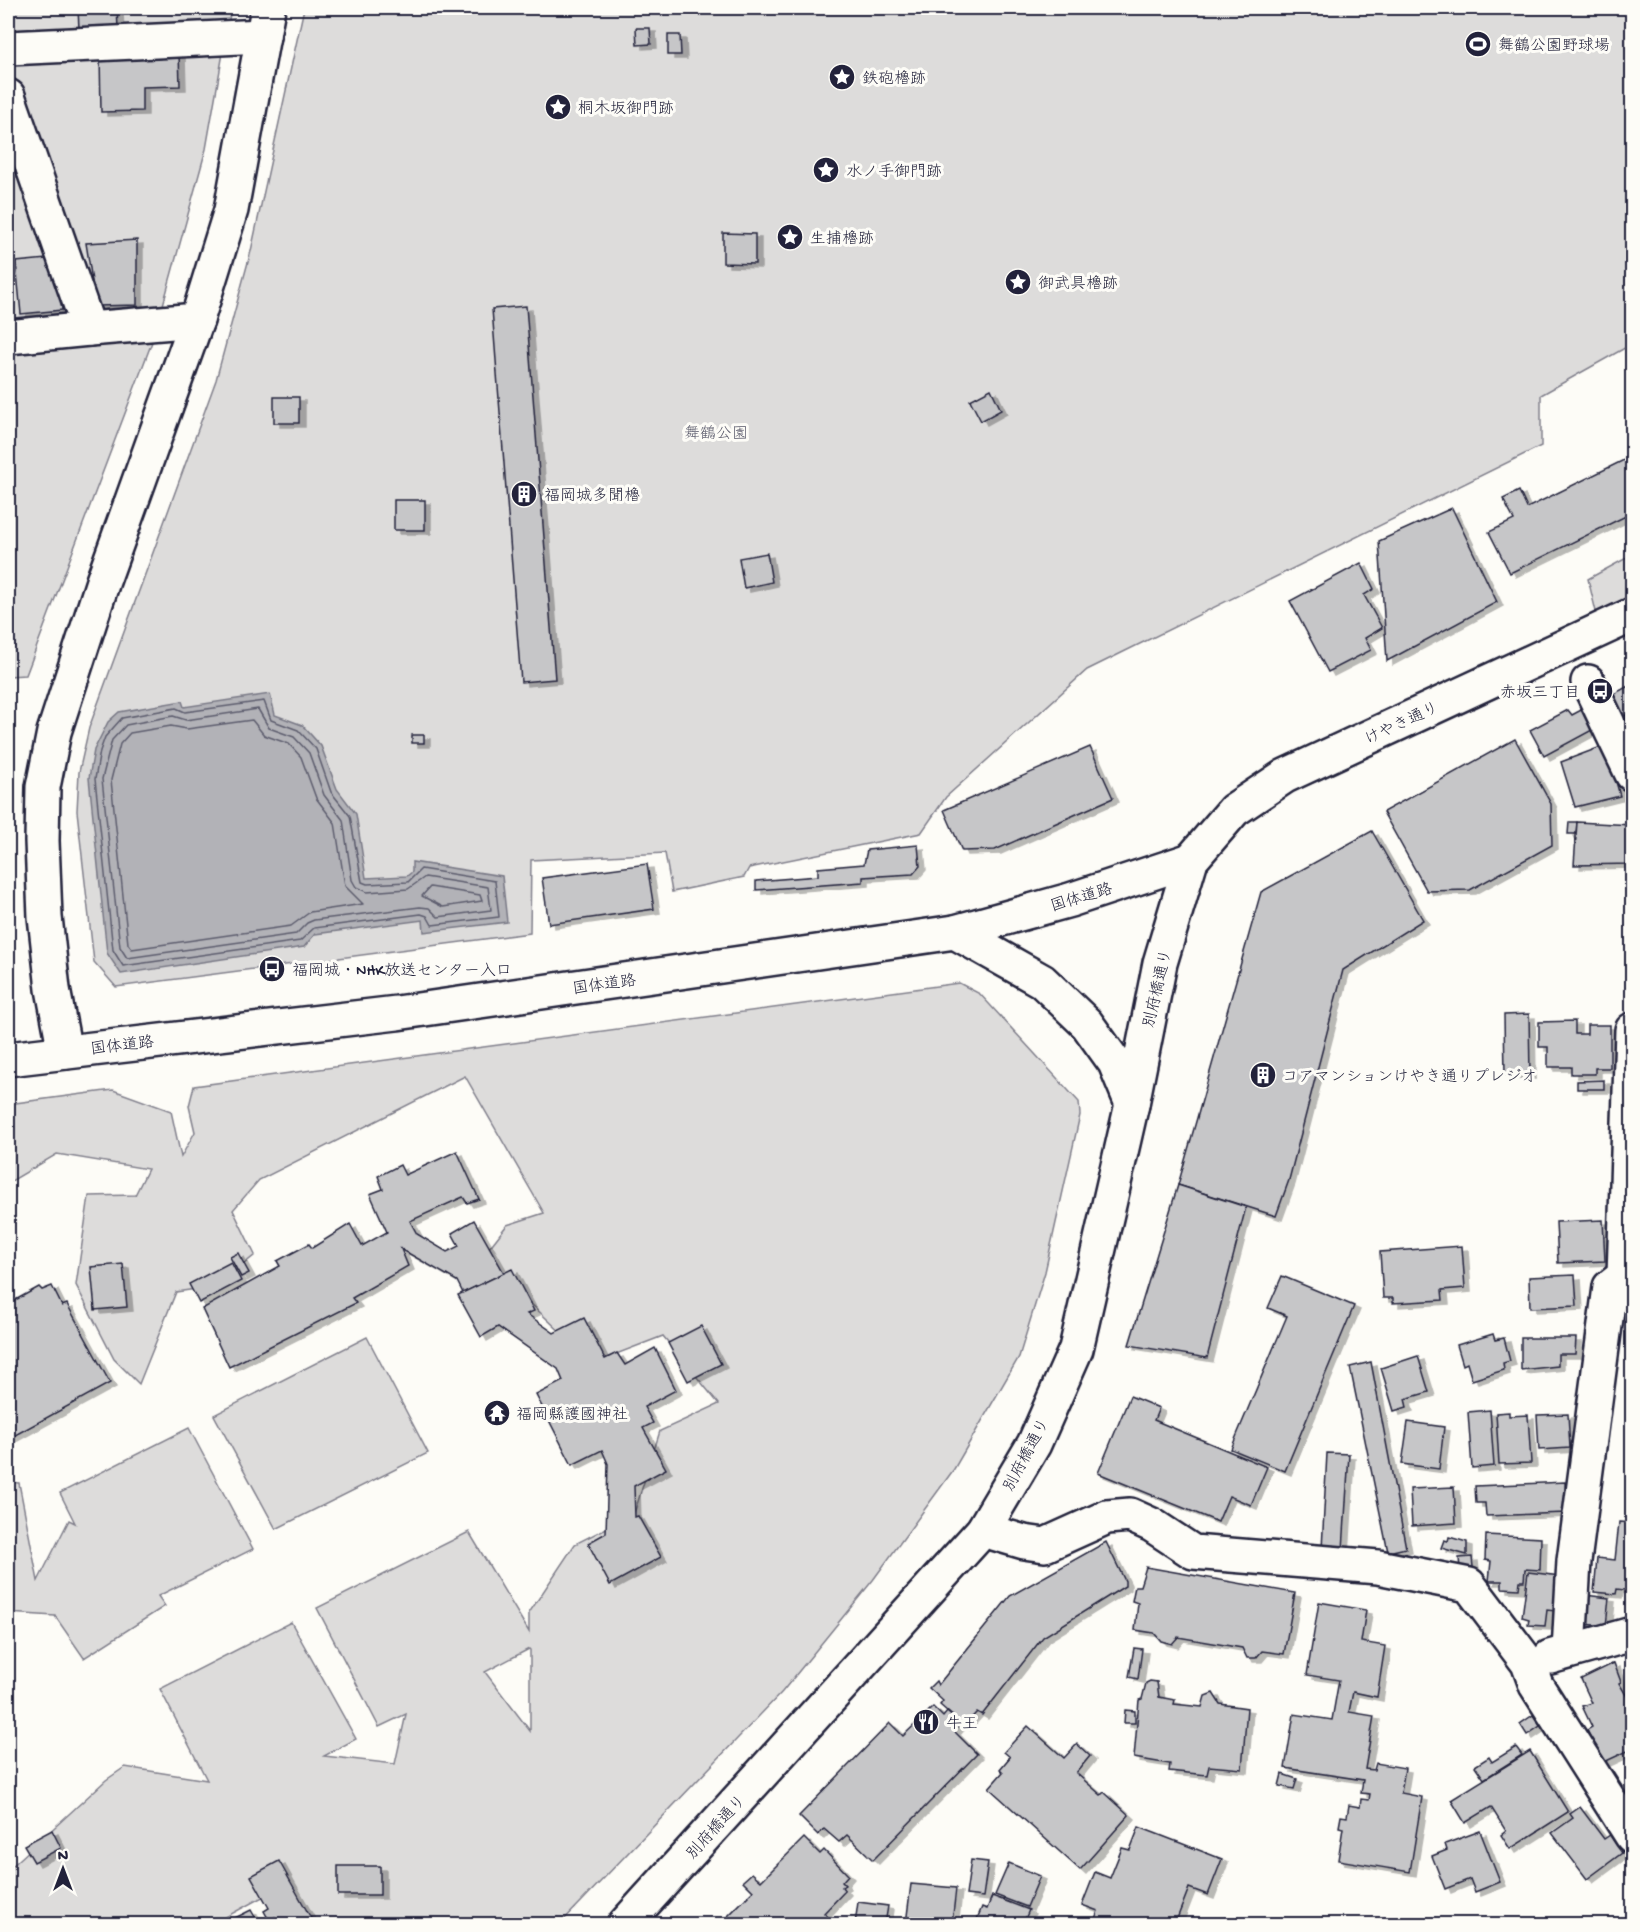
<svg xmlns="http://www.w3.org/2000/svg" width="1640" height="1932" font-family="'Gochi Hand','Klee One',sans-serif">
	<defs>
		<filter id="shadow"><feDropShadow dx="6" dy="4" stdDeviation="0" flood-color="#0004"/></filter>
	</defs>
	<rect width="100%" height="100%" fill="#fdfcf7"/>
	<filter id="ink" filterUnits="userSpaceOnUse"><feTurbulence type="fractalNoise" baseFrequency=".0167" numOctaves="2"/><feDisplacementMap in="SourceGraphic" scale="12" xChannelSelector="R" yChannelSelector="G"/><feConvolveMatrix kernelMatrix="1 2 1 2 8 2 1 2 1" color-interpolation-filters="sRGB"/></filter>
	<g filter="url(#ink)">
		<!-- green -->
		<g fill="#dddcdb" stroke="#807f8b" stroke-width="1.5" fill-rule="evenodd">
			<path d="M8,8H231L206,149L155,334L26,675L8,676Z"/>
			<path d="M304,8H1632V344L1541,395V446L1087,670L946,797L921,833L749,868L744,877L672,892L665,853L531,860L530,933L116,987L94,962L77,811L79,772L89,728L216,380L251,251Z"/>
			<path d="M1632,555V600L1597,616L1588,579Z"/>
			<path d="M959,983L980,994L1079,1102L1080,1115L1045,1272L1019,1357L954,1469L873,1580L782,1692L560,1924H311L290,1882L213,1924H8V1870L106,1780L125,1767L207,1780L160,1689L291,1622L356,1739L324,1756L395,1764L406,1714L379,1727L317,1608L469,1532L529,1632V1613L575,1544L634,1514L660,1431L719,1404L663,1336L593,1363L482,1257L507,1225L544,1213L465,1076L259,1180L233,1210L255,1255L217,1286L176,1292L139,1384L114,1359L76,1285L89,1196L135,1195L148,1169L57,1154L8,1183V1104L113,1090L171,1111L181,1157L195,1132L189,1106L194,1086ZM529,1649L530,1650V1731L485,1672Z"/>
			<path d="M367,1337L428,1453L276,1529L214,1415Z"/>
			<path d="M189,1428L253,1549L158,1596L165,1606L84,1658L55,1616L8,1613V1482L19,1483L38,1581L69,1520L75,1523L60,1493Z"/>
		</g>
		<!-- water -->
		<path fill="#b2b2b7" stroke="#787885" stroke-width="1.5" d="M270,694L275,715L302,725L321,746L337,789L356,814L366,878L407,876L412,872V862L502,876L507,922L424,932L423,920L315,934L304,947L121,974L107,953L89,778L94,750L108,722L119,712L182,701L184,707Z"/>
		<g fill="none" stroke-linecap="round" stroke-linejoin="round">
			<!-- shore -->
			<g stroke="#5c5c6d" stroke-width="1.5">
				<path d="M264,701L271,720L298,730L316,749L331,792L350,816L362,882L367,884L408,882L421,869L495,881L499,917L432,925L427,916L421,914L314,928L300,941L123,966L113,950L95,779L100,751L105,737L122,718L176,708L185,712Z"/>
				<path d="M258,709L269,728L294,737L309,753L324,795L343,820L352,880L356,887L367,892L408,889L425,877L488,887L491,910L438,917L429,908L420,907L314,920L307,923L296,934L127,958L120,947L102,779L112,740L126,725L173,716L186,720Z"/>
				<path d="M252,720L264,735L289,744L301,757L316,798L335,823L345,886L363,904L310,912L291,926L132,949L128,944L111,780L120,744L130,733L171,726L187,729Z"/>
				<path d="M430,887L480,895L482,901L443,907L422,896Z"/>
			</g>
		</g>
		<!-- building -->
		<g fill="#c6c6c8" stroke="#22223b" stroke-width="1.5" filter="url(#shadow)">
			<path d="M78,8H117L118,28L79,29Z"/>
			<path d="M636,28H650L651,44L637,45Z"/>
			<path d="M668,35H680L681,55H668Z"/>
			<path d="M179,53L180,86L142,87V111L101,112L100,55Z"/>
			<path d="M723,233L755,234V264L723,263Z"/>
			<path d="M137,240V305L96,306L86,243Z"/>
			<path d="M57,258L62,310L21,314L16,262Z"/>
			<path d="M526,306L555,679L521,682L492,309Z"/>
			<path d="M991,389L1001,410L981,421L970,400Z"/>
			<rect x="274" y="397" width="25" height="26"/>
			<path d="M1632,456V513L1510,573L1489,532L1514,520L1503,499L1519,491L1527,508Z"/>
			<rect x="394" y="500" width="31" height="30"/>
			<path d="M1452,508L1497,602L1387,661L1379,541Z"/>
			<path d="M767,553L772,582L744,588L739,558Z"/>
			<path d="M1361,563L1374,589L1364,595L1382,628L1365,638L1371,650L1328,672L1290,601Z"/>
			<path d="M1632,684V712L1621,718L1610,696Z"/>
			<path d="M1583,709L1594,729L1544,756L1530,730L1568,710L1572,715Z"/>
			<rect x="412" y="735" width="12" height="8"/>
			<path d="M1515,739L1551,804L1552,845L1470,890L1427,891L1383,812Z"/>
			<path d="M1606,745L1620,796L1575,807L1561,762Z"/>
			<path d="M1090,747L1113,798L995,850L962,851L944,810Z"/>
			<path d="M1569,822H1577L1576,834H1568Z"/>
			<path d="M1577,822L1632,825V864L1574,865Z"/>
			<path d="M1372,831L1423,920L1343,970L1289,1180L1276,1216L1178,1185L1261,892Z"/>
			<path d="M918,845L920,866L913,874L863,877V882L756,890V881L818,876V868L864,864L867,850Z"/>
			<path d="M647,864L654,909L549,924L542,878Z"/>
			<path d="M1529,1014L1530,1075H1505L1504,1015Z"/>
			<path d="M1575,1021V1034H1587V1025H1610V1068H1595V1074H1571V1067H1548V1047H1539V1022Z"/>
			<path d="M1604,1080V1089H1577V1081Z"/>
			<path d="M457,1151L479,1199L467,1203L463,1197L410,1221L417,1234L447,1252L459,1246L452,1233L474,1220L504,1273L463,1293L457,1281L401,1249L408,1266L352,1298L356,1303L229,1367L202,1309L280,1266L277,1261L309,1244L312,1248L350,1224L362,1246L387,1232L370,1194L383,1189L378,1176L400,1165L405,1175Z"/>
			<path d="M1178,1185L1246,1207L1207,1358L1129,1345Z"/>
			<path d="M1603,1220L1605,1261L1558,1263L1556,1222Z"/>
			<path d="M1462,1246L1465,1288L1442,1290L1443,1300L1393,1303V1298H1383L1380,1252Z"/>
			<path d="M238,1253L249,1273L241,1277L230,1257Z"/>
			<path d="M231,1262L241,1281L199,1303L189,1284Z"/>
			<path d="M123,1264L127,1307L95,1310L91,1267Z"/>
			<path d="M512,1269L534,1311L527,1314L554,1333L584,1318L605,1359L617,1353L625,1365L655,1348L676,1390L644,1407L653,1423L643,1428L666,1469L634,1486L635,1517L638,1516L661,1557L610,1585L588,1543L606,1533L608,1464L602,1450L572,1465L536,1395L563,1381L558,1369L498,1327L481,1337L458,1295Z"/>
			<path d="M1575,1275L1577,1306L1530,1308L1529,1277Z"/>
			<path d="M1282,1276L1354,1306L1285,1471L1231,1449L1287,1316L1268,1308Z"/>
			<path d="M52,1286L62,1306L67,1304L110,1383L8,1439V1304L39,1287L42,1290Z"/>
			<path d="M701,1326L721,1364L688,1381L668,1343Z"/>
			<path d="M1493,1334L1495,1340L1504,1338L1510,1361L1503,1363L1504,1370L1472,1380L1467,1363L1463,1365L1457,1345Z"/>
			<path d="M1521,1338H1576L1575,1354H1558V1366L1521,1370Z"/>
			<path d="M1418,1356L1429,1392L1405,1399L1407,1407L1394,1411L1381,1368Z"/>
			<path d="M1371,1362L1406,1548L1388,1552L1350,1367Z"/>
			<path d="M1130,1396L1159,1408L1154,1420L1267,1467L1251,1505L1229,1496L1218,1522L1098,1473Z"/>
			<path d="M1490,1410L1494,1466L1472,1468L1468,1412Z"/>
			<path d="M1509,1412V1416L1528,1415L1531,1463L1499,1464L1496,1413Z"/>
			<path d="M1568,1414L1570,1448L1539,1450L1537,1415Z"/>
			<path d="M1408,1422L1444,1427L1439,1469L1402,1464Z"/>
			<path d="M1327,1453L1349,1454L1343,1550L1322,1549Z"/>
			<path d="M1565,1482L1566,1513L1486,1516L1485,1503H1476L1475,1486Z"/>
			<path d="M1454,1487L1456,1523L1412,1526L1410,1489Z"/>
			<path d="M1619,1522L1632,1523V1591L1617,1589L1616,1594L1594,1592L1597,1558L1615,1560Z"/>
			<path d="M1486,1535L1541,1538L1540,1570L1525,1569L1524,1581H1520L1519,1589L1502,1588V1581H1489L1491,1561L1485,1560Z"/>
			<path d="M1449,1537L1467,1542V1555L1441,1548L1444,1540L1448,1541Z"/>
			<path d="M1106,1542L1125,1581V1586L1043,1637L982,1715L977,1712L964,1726L940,1705L943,1701L929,1688L936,1681L938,1685L1010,1596Z"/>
			<path d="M1472,1557L1474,1577L1461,1579L1459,1558Z"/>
			<path d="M1146,1567L1295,1593L1284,1654L1262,1651L1256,1658H1247L1242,1648L1178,1637L1172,1644L1161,1641L1154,1633L1135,1630L1138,1603L1132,1601L1135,1586H1140Z"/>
			<path d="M1528,1572L1560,1576L1555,1611L1547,1610L1545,1626L1528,1625L1529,1619L1522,1617Z"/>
			<path d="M1585,1595L1609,1598L1606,1626L1582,1624Z"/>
			<path d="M1319,1602L1366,1610L1361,1642L1385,1646L1377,1697L1353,1692L1349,1712L1374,1716L1365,1769L1374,1770L1376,1763L1405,1768L1401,1793L1422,1797L1410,1872L1338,1860L1343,1828L1339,1827L1341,1816L1347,1817L1349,1805L1360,1807L1361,1799L1369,1800L1370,1794L1361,1793L1363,1780L1285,1768L1294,1714L1332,1720L1339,1680L1307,1675Z"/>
			<path d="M1134,1648L1142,1649L1138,1679L1129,1677Z"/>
			<path d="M1614,1663L1621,1682L1619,1683L1632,1705V1749L1602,1763L1587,1730L1592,1727L1582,1706L1592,1703L1581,1679Z"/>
			<path d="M1150,1681L1157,1682L1159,1697L1175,1700L1174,1704L1202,1707L1205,1696L1213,1693L1220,1704L1247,1708L1242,1769L1209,1766L1207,1775L1169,1771L1170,1764L1134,1758L1139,1700L1142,1699L1146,1683Z"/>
			<path d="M933,1707L943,1717L947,1712L960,1724L954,1731L977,1754L873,1860L847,1835L839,1842L824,1829L818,1835L799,1816L890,1723L903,1736Z"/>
			<path d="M1125,1710L1135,1711V1723H1124Z"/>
			<path d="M1533,1715L1540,1726L1527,1735L1520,1724Z"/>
			<path d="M1028,1726L1064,1758L1077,1744L1090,1756L1076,1773L1101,1795L1104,1792L1129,1815L1080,1870L989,1788L1003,1772L1000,1769L1010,1757L1004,1752Z"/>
			<path d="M1516,1747L1522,1755L1484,1779L1475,1766L1489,1757L1492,1762Z"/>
			<path d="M1530,1751L1568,1812L1510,1849L1501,1835L1506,1831L1491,1807L1465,1823L1451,1800Z"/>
			<path d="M1282,1774L1297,1779L1294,1789L1279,1786Z"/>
			<path d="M1580,1807L1604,1839L1610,1835L1622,1853L1587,1879L1552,1833L1573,1818L1570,1814Z"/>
			<path d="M1139,1827L1222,1859L1208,1895L1189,1888L1175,1924H1093L1098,1911L1082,1905L1095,1872L1110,1878L1122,1848L1130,1850Z"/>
			<path d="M52,1830L61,1848L34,1862L24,1845Z"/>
			<path d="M1480,1831L1500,1882L1475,1892L1470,1879L1445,1889L1432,1856L1447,1850L1445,1844Z"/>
			<path d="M804,1838L820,1854L824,1850L848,1875L842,1882L845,1885L842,1887L845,1891L824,1913L829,1918L823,1924H727L723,1921L753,1891L743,1881L752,1873L761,1881Z"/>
			<path d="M971,1860L988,1862L983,1897L966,1895Z"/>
			<path d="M279,1861L312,1920L302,1924H279L275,1917L269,1920L264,1911L269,1908L251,1876Z"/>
			<path d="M1009,1863L1040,1876L1027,1907L995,1895Z"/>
			<rect x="338" y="1866" width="42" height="29"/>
			<path d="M911,1884L956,1888L952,1924H906Z"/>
			<path d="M992,1896L1029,1910L1023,1924H975L982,1907L987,1909Z"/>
			<path d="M858,1902L888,1906L885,1924H855Z"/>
			<path d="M251,1910L259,1924H223Z"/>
		</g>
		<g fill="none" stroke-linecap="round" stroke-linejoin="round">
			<defs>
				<g id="minor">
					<path d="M8,48L263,36"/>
					<path d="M8,96L89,329L197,320"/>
					<path d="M8,337L89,329"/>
					<path d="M1588,682L1632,774"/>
					<path d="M1624,1276L1632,1030"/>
					<path d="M983,1530L1024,1542L1045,1545L1107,1517L1130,1515L1152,1525L1193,1552L1378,1567L1469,1585L1528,1663L1536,1685L1632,1836"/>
					<path d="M1569,1651L1574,1561L1610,1287L1624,1276L1632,1275"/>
					<path d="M1550,1657L1632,1634"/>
				</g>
				<g id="tertiary">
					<path d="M65,1052L53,989L45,917L42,841L43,787L54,732L103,581L197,320L231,210L268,8"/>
					<path d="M8,1059L397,1013L955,932L1070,900L1191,860"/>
				</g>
				<g id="trunk">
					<path d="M955,932L1042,981L1087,1024L1115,1063L1132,1104"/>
					<path d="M625,1924L983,1530L1034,1444L1076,1349L1132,1104L1160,963L1191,860L1234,810L1285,776L1632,615"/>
				</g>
			</defs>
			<!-- minor casing -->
			<use href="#minor" stroke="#22223b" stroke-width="38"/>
			<!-- tertiary casing -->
			<use href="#tertiary" stroke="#22223b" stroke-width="38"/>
			<!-- trunk casing -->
			<use href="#trunk" stroke="#22223b" stroke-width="38"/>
			<!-- minor -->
			<use href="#minor" stroke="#fdfcf7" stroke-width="33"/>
			<!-- tertiary -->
			<use href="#tertiary" stroke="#fdfcf7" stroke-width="33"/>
			<!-- trunk -->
			<use href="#trunk" stroke="#fdfcf7" stroke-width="33"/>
		</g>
	</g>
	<!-- icons -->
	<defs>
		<symbol id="stadium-disc" viewBox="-11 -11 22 22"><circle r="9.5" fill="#22223b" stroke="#fdfcf7"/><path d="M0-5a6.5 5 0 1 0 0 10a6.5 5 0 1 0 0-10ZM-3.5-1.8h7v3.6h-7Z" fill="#fff"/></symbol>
		<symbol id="sight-disc" viewBox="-11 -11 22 22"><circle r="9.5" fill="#22223b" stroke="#fdfcf7"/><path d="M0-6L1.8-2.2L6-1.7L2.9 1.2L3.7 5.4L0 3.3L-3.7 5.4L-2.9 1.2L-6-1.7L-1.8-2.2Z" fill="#fff"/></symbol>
		<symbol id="building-disc" viewBox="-11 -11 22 22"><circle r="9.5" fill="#22223b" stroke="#fdfcf7"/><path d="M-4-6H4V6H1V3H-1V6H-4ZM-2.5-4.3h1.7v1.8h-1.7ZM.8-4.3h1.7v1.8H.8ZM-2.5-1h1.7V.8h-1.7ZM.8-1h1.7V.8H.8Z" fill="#fff"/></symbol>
		<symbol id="bus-disc" viewBox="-11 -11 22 22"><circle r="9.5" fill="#22223b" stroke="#fdfcf7"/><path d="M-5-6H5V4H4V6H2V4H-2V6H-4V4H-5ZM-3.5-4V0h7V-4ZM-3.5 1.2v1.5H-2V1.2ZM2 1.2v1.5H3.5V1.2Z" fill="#fff"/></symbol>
		<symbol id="temple-disc" viewBox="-11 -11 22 22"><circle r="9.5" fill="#22223b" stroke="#fdfcf7"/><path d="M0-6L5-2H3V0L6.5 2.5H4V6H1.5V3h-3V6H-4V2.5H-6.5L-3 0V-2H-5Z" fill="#fff"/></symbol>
		<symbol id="restaurant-disc" viewBox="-11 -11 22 22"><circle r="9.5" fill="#22223b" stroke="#fdfcf7"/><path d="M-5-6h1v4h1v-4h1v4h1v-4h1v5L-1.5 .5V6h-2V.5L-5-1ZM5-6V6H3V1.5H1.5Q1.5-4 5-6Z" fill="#fff"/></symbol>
	</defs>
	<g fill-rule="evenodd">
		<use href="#stadium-disc" x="1463" y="29" width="30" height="30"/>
		<use href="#sight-disc" x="827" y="62" width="30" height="30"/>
		<use href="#sight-disc" x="543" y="92" width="30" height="30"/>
		<use href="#sight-disc" x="811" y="155" width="30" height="30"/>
		<use href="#sight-disc" x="775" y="222" width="30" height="30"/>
		<use href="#sight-disc" x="1003" y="267" width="30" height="30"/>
		<use href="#building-disc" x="509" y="479" width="30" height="30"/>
		<use href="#bus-disc" x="1585" y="676" width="30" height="30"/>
		<use href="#bus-disc" x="257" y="954" width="30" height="30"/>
		<use href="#building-disc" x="1248" y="1060" width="30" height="30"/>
		<use href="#temple-disc" x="482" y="1398" width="30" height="30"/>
		<use href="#restaurant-disc" x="911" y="1707" width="30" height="30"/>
	</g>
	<g text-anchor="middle" stroke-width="6" stroke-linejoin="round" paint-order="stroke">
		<!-- poi labels -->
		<g font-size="16" fill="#22223b" stroke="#fdfcf7" text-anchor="start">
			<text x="1498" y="50">舞鶴公園野球場</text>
			<text x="862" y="83">鉄砲櫓跡</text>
			<text x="578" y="113">桐木坂御門跡</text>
			<text x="846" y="176">水ノ手御門跡</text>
			<text x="810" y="243">生捕櫓跡</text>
			<text x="1038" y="288">御武具櫓跡</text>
			<text x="544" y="500">福岡城多聞櫓</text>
			<text x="1580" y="697" text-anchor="end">赤坂三丁目</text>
			<text x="292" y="975">福岡城・NHK放送センター入口</text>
			<text x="1282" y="1081">コアマンションけやき通りプレジオ</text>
			<text x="516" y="1419">福岡縣護國神社</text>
			<text x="946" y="1728">牛王</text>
		</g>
		<!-- park labels -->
		<g font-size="16" fill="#5a5a6b" stroke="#fdfcf7">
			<text x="716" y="438">舞鶴公園</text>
		</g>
		<!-- street labels -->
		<g font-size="16" fill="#22223b" stroke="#fdfcf7">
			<text transform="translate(1401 722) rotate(-25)" y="6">けやき通り</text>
			<text transform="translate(1081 896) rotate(-17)" y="6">国体道路</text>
			<text transform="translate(604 983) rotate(-8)" y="6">国体道路</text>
			<text transform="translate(1156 988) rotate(-77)" y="6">別府橋通り</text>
			<text transform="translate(122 1044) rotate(-7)" y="6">国体道路</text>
			<text transform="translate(1025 1454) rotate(-62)" y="6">別府橋通り</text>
			<text transform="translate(715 1826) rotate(-48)" y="6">別府橋通り</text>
		</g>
	</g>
	<!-- margin -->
	<rect width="1640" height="1932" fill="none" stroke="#fdfcf7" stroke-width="30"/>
	<rect x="15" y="15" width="1610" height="1902" fill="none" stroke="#22223b" stroke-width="2" filter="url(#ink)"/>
	<!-- north arrow -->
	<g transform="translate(63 1869)" stroke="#fdfcf7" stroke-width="4.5" paint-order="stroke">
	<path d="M0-4.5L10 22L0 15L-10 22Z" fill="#22223b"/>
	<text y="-9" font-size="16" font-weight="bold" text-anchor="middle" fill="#22223b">N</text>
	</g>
</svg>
